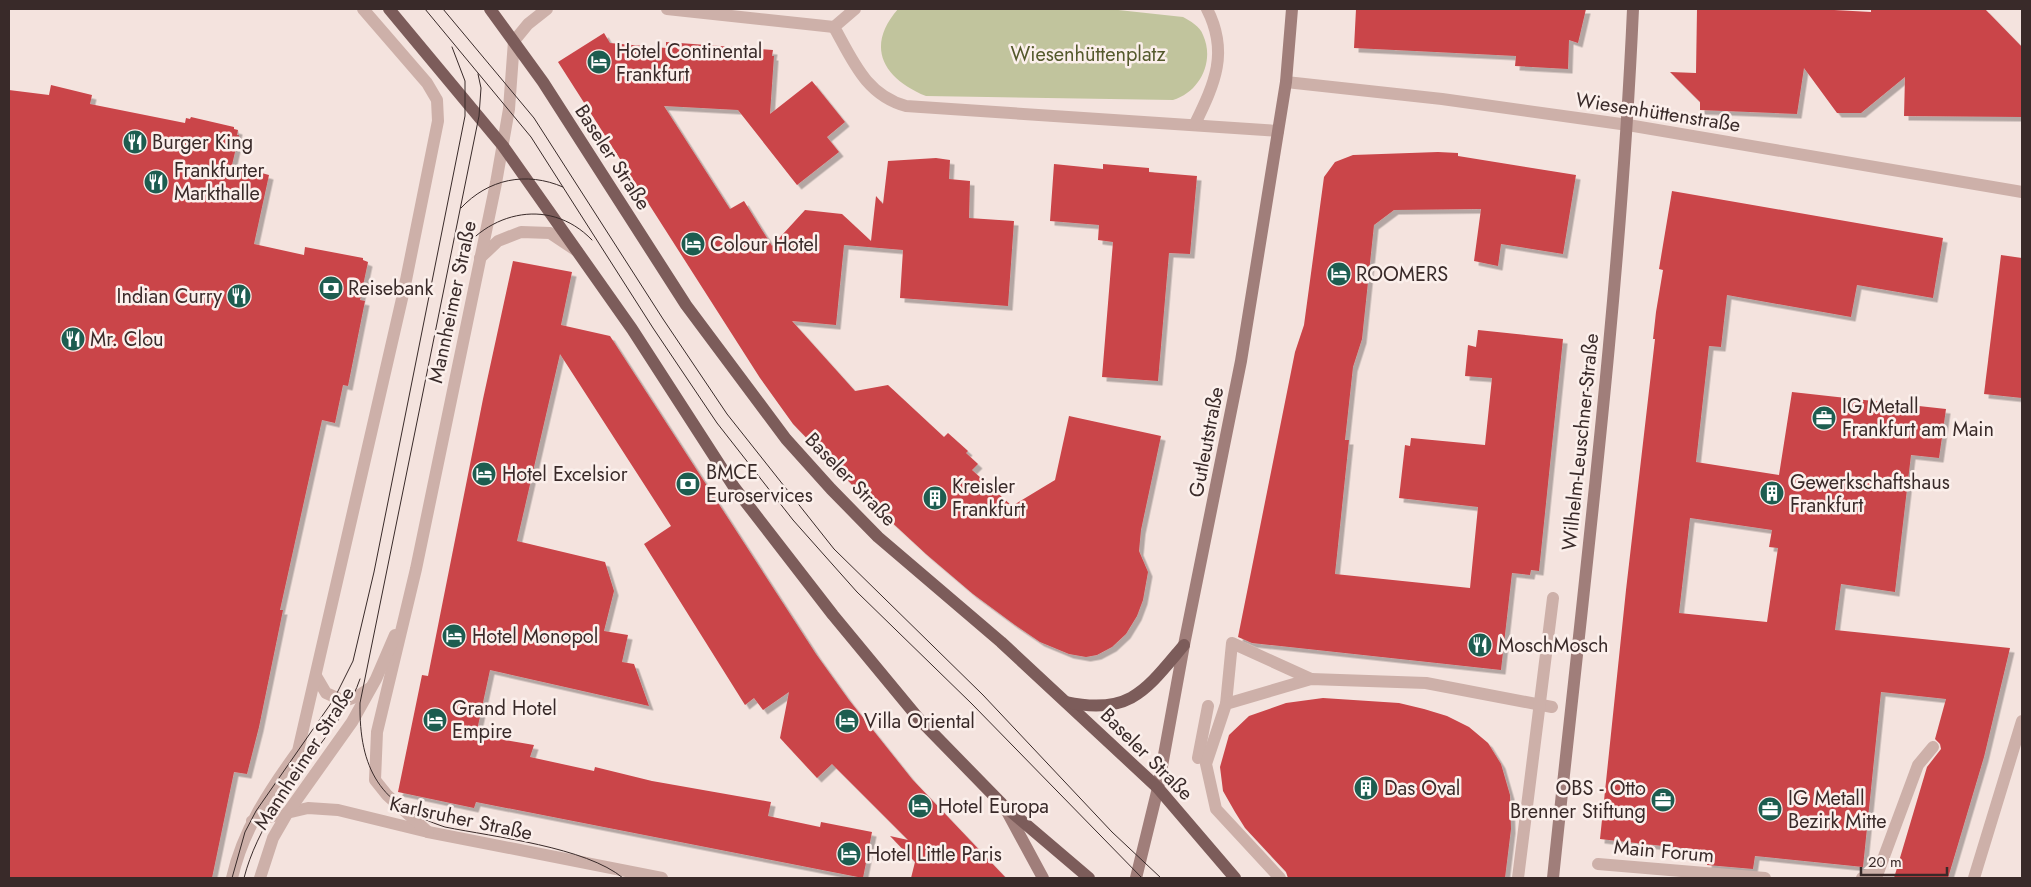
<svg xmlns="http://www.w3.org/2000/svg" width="2031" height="887" font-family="Jost,sans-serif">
	<defs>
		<filter id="shadow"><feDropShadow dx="4.5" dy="4.5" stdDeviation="0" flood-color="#0004"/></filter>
	</defs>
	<rect width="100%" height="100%" fill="#f4e3de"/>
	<!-- green -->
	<path fill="#c1c49d" d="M898,9H1109L1183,17C1190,21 1200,26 1203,35C1215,61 1200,92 1173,100L926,96C883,78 865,47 898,9Z"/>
	<!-- building -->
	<g fill="#ca4549" fill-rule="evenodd" filter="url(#shadow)">
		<path d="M1356,9H1586L1578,43L1569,40L1568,69L1515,66L1516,56L1354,48Z"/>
		<path d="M1697,9H1816L1871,12V9H1985L2022,47V117L1904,116L1905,77L1861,113H1837L1804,68L1797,114L1700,110V102L1670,72L1696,73Z"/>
		<path d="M604,33L610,43L666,48V42L773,50L772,56H774L770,114L812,81L845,122L827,137L839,152L797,185L738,110L664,106L730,209L744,201L772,246L805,210L842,214L871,241L876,196L883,204L888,161L936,158L950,160L949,179L970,181L969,218L1014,221L1008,306L900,298L903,250L844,245L836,325L792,321L855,391L888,385L944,437L948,433L968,451L966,453L978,464L972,470L1012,506L1055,480L1069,416L1161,436L1141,530L1139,551L1148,572L1143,600L1137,616L1126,634L1112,647L1097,655L1086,657L1069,654L1040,642L1015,625L973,594L926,554L858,491L793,424L760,378L558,62Z"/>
		<path d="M51,85L92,95L90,104L185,123L186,118L190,119L191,117L234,127V129L238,130L237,135H239L232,165L269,175L254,244L304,255L305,247L363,258V260L368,262L360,300L365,301L348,386L343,385L335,423L322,420L280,610H283L259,727L247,774L234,772L212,878H9V90L49,95Z"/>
		<path d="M1438,152L1458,153V156L1576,175L1563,254L1501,244L1498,266L1474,261L1481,209L1394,210L1374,225L1362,339L1353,367L1345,440H1349L1335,574L1470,588L1478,507L1399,498L1405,445L1410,446L1411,438L1485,445L1492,378L1465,376L1468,345L1476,347L1478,330L1563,339L1539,571L1531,570L1530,575L1512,573L1501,670L1252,643L1238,637L1295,352L1304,325L1324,177L1335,162L1353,155Z"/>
		<path d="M1054,164L1103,169V164L1149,168V172L1197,176L1190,254L1169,253L1158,381L1102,377L1113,242L1098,240L1099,225L1050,221Z"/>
		<path d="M1672,191L1943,238L1933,298L1857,285L1851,317L1727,295L1721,347L1709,346L1696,462L1779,475L1792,392L1946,409L1939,458L1911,455L1895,592L1841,584L1835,630L2010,648L1984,757L1948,878H1894L1927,767L1941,749L1940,744L1935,739L1946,699L1881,692L1863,867L1755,856L1753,869L1707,865L1708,851L1600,839L1626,590L1655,339H1653L1656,312L1663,270L1659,269ZM1690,518L1772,530L1769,547L1778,548L1767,622L1679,613Z"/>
		<path d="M2001,255L2022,258V398L1984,394Z"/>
		<path d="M513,261L572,272L561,325L610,336L816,654L849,700L912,779L1006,878H911L915,862L890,836L908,840L832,764L817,778L780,738L789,692L763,710L754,698L745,705L644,544L671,526L560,354L517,541L605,562L614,591L604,631L628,635L622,662L634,664L649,706L490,670L476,735L534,745L530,757L594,771L595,767L652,781L771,802L768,816L820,827L821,822L872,832L863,878L476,802L474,808L398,792L422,675L428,676L483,399Z"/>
		<path d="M1323,698L1399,703L1424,709L1447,716L1469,727L1488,743L1501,764L1510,795L1511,829L1505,878H1288L1286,872L1245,828L1235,812L1223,791L1220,767L1229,735L1249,716L1286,703Z"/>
	</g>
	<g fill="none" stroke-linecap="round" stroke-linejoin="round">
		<!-- street -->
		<g stroke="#cdb0a9" stroke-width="12">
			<path d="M667,9L834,27"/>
			<path d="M855,9L834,27C853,61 866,95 906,106L1278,131"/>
			<path d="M1286,82L1442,99L1628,125L2022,192"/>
			<path d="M1195,124C1215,83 1229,52 1207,9"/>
			<path d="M480,258L498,241L521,232L550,233L577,251"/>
			<path d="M316,676L326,693L344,701L358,696L370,688"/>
			<path d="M1226,704L1232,643L1311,679"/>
			<path d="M1198,758L1208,706"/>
			<path d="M252,821L308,808L338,810L428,832L662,878"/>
			<path d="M428,832L387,795L375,780L377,732L416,569L496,183L509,109L514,41L528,24L547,9"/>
			<path d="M1598,864L1765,878"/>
			<path d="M232,878C243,830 269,791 298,751L404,290L438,121L437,100L427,83L363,9"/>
			<path d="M260,878L273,838L288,812L352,722L376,679L395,635"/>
			<path d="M1280,878L1216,809L1206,764L1226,704L1311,679L1426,683L1552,707"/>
			<path d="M1518,878L1553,598"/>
			<path d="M1862,878L1879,869"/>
			<path d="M1876,878L1918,765L1933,747"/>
			<path d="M1974,878L2022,721"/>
		</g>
		<!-- secondary -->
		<g stroke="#a07e7a" stroke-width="12">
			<path d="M1004,806L1043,878"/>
			<path d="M1136,878L1158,788L1184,645L1241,361L1286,82L1292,9"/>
			<path d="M1553,878C1583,589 1620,300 1633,9"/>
		</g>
		<!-- primary -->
		<g stroke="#7c5c5a" stroke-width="12">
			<path d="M389,9L503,146L632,329L734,487L833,615L919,719L1002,804L1089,878"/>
			<path d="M490,9L543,82L686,305L786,439L831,489L878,537L1001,642L1158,788L1235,878"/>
			<path d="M1066,702C1130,716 1146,690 1184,645"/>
		</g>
		<!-- tram -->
		<g stroke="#392a29" stroke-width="1">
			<path d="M425,9L531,137L653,328L717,423L793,520L857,592L972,704L1142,878"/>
			<path d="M443,9L534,118L663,319L727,414L834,549L983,695L1112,832L1161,878"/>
			<path d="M478,74L481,88L479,116L360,703C359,769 380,806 445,827C494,837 586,847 623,878"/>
			<path d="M461,208C488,179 526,171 563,187"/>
			<path d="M452,265C481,213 548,194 592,240"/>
			<path d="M232,878L245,832L256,811L334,699L353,661L374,572L465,116V81L452,47"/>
			<path d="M244,878C257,827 292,783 322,742C337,722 352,703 360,679"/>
		</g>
	</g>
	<!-- icons -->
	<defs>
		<symbol id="hotel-disc" viewBox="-11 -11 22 22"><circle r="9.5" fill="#1d5d50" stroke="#fbefeb"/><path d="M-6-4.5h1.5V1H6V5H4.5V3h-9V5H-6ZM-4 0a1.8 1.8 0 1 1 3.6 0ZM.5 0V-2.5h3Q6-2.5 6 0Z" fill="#fff"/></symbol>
		<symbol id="restaurant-disc" viewBox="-11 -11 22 22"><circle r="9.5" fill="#1d5d50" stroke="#fbefeb"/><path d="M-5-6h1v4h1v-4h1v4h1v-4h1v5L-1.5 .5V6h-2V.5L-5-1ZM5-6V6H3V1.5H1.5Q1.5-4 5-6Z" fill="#fff"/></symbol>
		<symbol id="bank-disc" viewBox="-11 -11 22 22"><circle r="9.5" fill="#1d5d50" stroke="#fbefeb"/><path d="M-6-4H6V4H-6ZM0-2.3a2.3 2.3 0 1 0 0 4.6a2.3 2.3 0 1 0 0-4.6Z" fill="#fff"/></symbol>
		<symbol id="office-disc" viewBox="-11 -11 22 22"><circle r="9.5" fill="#1d5d50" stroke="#fbefeb"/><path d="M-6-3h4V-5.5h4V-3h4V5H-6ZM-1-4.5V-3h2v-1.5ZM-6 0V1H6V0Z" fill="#fff"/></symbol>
		<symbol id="building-disc" viewBox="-11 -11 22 22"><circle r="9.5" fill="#1d5d50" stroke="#fbefeb"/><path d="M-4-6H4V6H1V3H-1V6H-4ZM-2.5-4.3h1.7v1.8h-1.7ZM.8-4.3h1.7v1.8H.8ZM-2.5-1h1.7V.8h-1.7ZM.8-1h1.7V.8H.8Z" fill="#fff"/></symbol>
	</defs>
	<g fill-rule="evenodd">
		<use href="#hotel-disc" x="585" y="48" width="28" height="28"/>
		<use href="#restaurant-disc" x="121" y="128" width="28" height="28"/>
		<use href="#restaurant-disc" x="142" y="168" width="28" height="28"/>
		<use href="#hotel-disc" x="679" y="230" width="28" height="28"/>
		<use href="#hotel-disc" x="1325" y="260" width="28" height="28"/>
		<use href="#bank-disc" x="317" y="274" width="28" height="28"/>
		<use href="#restaurant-disc" x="225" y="282" width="28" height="28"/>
		<use href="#restaurant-disc" x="59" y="325" width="28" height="28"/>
		<use href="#office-disc" x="1810" y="404" width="28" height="28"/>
		<use href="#hotel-disc" x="470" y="460" width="28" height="28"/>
		<use href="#bank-disc" x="674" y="470" width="28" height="28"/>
		<use href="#building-disc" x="1758" y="479" width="28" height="28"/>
		<use href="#building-disc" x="921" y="484" width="28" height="28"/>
		<use href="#hotel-disc" x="440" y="622" width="28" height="28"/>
		<use href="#restaurant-disc" x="1466" y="631" width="28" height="28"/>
		<use href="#hotel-disc" x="421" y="706" width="28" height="28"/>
		<use href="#hotel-disc" x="833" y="707" width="28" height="28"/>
		<use href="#building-disc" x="1352" y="774" width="28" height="28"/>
		<use href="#office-disc" x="1649" y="786" width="28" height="28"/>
		<use href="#hotel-disc" x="906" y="792" width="28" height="28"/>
		<use href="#office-disc" x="1756" y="795" width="28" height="28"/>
		<use href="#hotel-disc" x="835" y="840" width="28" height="28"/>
	</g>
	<g text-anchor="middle" stroke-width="5" stroke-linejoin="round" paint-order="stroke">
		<!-- poi labels -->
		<g font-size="20" fill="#392a29" stroke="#fbefeb" text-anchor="start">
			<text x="616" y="58">Hotel Continental<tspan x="616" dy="23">Frankfurt</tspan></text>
			<text x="152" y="149">Burger King</text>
			<text x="174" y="177">Frankfurter<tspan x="174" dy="23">Markthalle</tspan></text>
			<text x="710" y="251">Colour Hotel</text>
			<text x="1356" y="281">ROOMERS</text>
			<text x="348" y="295">Reisebank</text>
			<text x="222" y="303" text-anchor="end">Indian Curry</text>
			<text x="90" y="346">Mr. Clou</text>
			<text x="1842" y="413">IG Metall<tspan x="1842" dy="23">Frankfurt am Main</tspan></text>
			<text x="706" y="479">BMCE<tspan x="706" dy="23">Euroservices</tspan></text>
			<text x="502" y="481">Hotel Excelsior</text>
			<text x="1790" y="489">Gewerkschaftshaus<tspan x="1790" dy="23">Frankfurt</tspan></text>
			<text x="952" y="493">Kreisler<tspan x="952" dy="23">Frankfurt</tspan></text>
			<text x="472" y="643">Hotel Monopol</text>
			<text x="1498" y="652">MoschMosch</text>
			<text x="452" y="715">Grand Hotel<tspan x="452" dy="23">Empire</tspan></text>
			<text x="864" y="728">Villa Oriental</text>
			<text x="1384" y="795">Das Oval</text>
			<text x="1646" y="795" text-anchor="end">OBS - Otto<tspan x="1646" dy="23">Brenner Stiftung</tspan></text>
			<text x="1788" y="805">IG Metall<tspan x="1788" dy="23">Bezirk Mitte</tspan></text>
			<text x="938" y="813">Hotel Europa</text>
			<text x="866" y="861">Hotel Little Paris</text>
		</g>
		<!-- park labels -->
		<g font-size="20" fill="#54592c" stroke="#fbefeb">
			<text x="1088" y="61">Wiesenhüttenplatz</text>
		</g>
		<!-- street labels -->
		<g font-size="20" fill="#392a29" stroke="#fbefeb">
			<text transform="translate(1658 112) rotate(9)" y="7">Wiesenhüttenstraße</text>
			<text transform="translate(613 157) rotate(57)" y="7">Baseler Straße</text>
			<text transform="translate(452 302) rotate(-78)" y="7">Mannheimer Straße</text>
			<text transform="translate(1206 442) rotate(-79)" y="7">Gutleutstraße</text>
			<text transform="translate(1580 442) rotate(-84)" y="7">Wilhelm-Leuschner-Straße</text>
			<text transform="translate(851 479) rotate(46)" y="7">Baseler Straße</text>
			<text transform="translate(1147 754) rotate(45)" y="7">Baseler Straße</text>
			<text transform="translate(304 758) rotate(-57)" y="7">Mannheimer Straße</text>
			<text transform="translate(461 818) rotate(12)" y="7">Karlsruher Straße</text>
			<text transform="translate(1664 851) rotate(5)" y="7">Main Forum</text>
		</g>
	</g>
	<!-- border -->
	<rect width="2031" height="887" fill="none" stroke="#392a29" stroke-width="20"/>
	<!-- scale -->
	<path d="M1861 867v8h86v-8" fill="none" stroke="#392a29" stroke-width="2.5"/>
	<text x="1868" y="867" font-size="15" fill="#392a29" stroke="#fbefeb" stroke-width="4" paint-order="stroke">20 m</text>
</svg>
